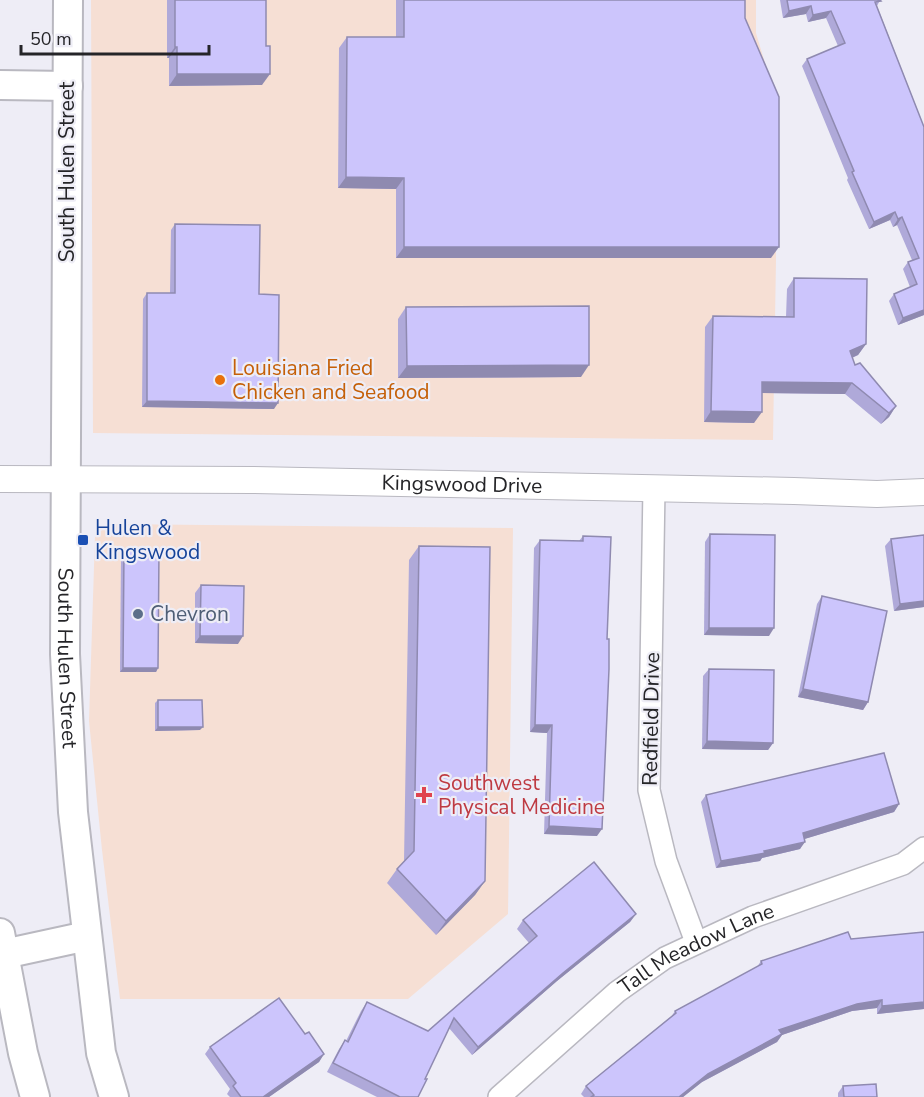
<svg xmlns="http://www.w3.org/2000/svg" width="924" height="1097" font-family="'Nunito Sans',sans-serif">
	<rect width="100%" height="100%" fill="#eeedf6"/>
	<!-- commercial -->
	<g fill="#f6dfd4">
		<path d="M91,0H756V33L776,100V260L773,440L93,433Z"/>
		<path d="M109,524L513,528L508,914L408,999H120L102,850L89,721L95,536Z"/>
	</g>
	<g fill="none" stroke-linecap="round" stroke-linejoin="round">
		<defs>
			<g id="minor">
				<path d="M654,488L649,790L666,861L696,942"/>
				<path id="s1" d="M499,1097L617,992L665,958L753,917L903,864L924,848"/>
			</g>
			<g id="tertiary">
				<path id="s2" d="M0,479L253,480L794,491L877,494L924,492"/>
			</g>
			<g id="secondary">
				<path id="s3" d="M68,0L65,654L73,812L101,1053L114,1097"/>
				<path d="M0,85L68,86"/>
				<path d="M0,933L23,1053L35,1097"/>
				<path d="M4,954L87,936"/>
			</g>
		</defs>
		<!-- minor casing -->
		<use href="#minor" stroke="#b9b8c0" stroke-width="24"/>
		<!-- tertiary casing -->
		<use href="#tertiary" stroke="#b9b8c0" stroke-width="28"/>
		<!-- secondary casing -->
		<use href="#secondary" stroke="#b9b8c0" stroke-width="32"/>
		<!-- minor -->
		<use href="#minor" stroke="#fff" stroke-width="21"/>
		<!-- tertiary -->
		<use href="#tertiary" stroke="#fff" stroke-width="26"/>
		<!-- secondary -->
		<use href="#secondary" stroke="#fff" stroke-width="28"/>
	</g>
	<!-- wall -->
	<g fill="#afa9d9">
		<path d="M167,0H266L262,85L169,86V58H167Z"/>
		<path d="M396,0H745V18L771,258H396V189L338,188L339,48L347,37H396Z"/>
		<path d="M780,0H880L877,6L924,127V315L898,325L889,301L894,294L910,287L903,269L908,262L912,260L897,225L893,227L890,220L869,229L847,180L848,178L802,66L807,59L838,46L826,18L808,22L806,14L783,18Z"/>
		<path d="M175,224L259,294L274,409L142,407L143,299L147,293H170L171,230Z"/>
		<path d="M794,278L866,344L858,355L852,358L855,365L896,406L889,417L881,424L845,394L762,393L754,423L704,422L705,327L713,316L786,317L787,289Z"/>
		<path d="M406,307L581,377L398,378V319Z"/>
		<path d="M710,534L769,636L704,635L705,542Z"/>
		<path d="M583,536L597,836L544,834L547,733L530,732L534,548L540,540L579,541Z"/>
		<path d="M891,539L924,607L894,611L885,546Z"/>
		<path d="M419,546L485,881L475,895L436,935L387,883L397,869L404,861L409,560Z"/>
		<path d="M124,551L158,668L156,672H120L121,555Z"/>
		<path d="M201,585L238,644L195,643V593Z"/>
		<path d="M822,596L868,702L863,710L798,697L817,604Z"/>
		<path d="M709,669L773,743L768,750L702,749L703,676Z"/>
		<path d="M158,700L200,730L155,731V703Z"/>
		<path d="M706,795L899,804L894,812L804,839L800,849L762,858L760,861L716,868L701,802Z"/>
		<path d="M636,914L630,922L557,981L472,1055L449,1028L425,1079L418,1097H377L327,1072L339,1049L345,1040L346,1041L361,1011L367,1002L428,1031L529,943L517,929L523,920Z"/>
		<path d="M924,932V1009L877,1014V1008L852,1011L782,1035L777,1042L702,1082L683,1097H584L581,1094L586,1086L671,1017L675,1011L757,967L761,961L851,939Z"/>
		<path d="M305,1034L324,1054L319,1062L269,1097H230L227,1094L230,1089L205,1054L210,1047Z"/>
		<path d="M843,1086L877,1097H838V1093Z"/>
	</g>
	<!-- shaded-wall -->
	<g fill="#8f8ab0">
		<path d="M811,6L806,14L783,18L789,11Z"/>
		<path d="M831,11L826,18L808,22L813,15Z"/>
		<path d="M175,47H177L169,58H167Z"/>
		<path d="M177,74H270L262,85L169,86Z"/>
		<path d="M346,177L404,178L396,189L338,188Z"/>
		<path d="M895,212L890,220L869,229L874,222Z"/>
		<path d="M902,217L897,225L893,227L898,219Z"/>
		<path d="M404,247H779L771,258H396Z"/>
		<path d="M924,310V315L898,325L903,318Z"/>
		<path d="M866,344L858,355L842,362L850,351Z"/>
		<path d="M589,365L581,377L398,378L407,366Z"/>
		<path d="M762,382L852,383L845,394L754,393Z"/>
		<path d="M147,401L278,403L274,409L142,407Z"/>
		<path d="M896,406L889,417L881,424L889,413Z"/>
		<path d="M711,411L762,412L754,423L704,422Z"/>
		<path d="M924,601V607L894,611L900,604Z"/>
		<path d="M709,628H774L769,636L704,635Z"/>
		<path d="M200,636H243L238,644L195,643Z"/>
		<path d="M123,668H158L156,672H120Z"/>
		<path d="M803,689L868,702L863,710L798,697Z"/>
		<path d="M535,725H552L547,733L530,732Z"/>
		<path d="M158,727H203L200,730L155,731Z"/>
		<path d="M707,741L773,743L768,750L702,749Z"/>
		<path d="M899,804L894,812L798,841L803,833Z"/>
		<path d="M549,826L602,829L597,836L544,834Z"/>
		<path d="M805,842L800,849L762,858L760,861L716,868L721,861Z"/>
		<path d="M485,881L475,895L436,935L446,921Z"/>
		<path d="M636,914L630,922L557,981L472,1055L478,1047L563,973Z"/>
		<path d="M882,1000L877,1008L852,1011L782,1035L777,1042L702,1082L683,1097H679L708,1074L779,1030L857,1004Z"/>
		<path d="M924,1002V1009L877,1014L882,1006Z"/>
		<path d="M324,1054L319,1062L269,1097H263Z"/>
	</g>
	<!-- building -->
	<g fill="#ccc5fc" stroke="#8f8ab0" stroke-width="1.5">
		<path d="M175,0H266V46H270V74H177V47H175Z"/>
		<path d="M404,0H745V18L779,97V247H404V178L346,177L347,37H404Z"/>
		<path d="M787,0H880L881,1L875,2L924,127V310L903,318L894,294L917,284L908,262L919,258L902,217L898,219L895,212L874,222L852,172L854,171L807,59L845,43L831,11L813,15L811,6L789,11Z"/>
		<path d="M175,224L260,225L259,294L279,295L278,403L147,401V293H175Z"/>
		<path d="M794,278L867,279L866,344L850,351L855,365L860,363L896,406L889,413L852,383L762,382V412L711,411L713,316L794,317Z"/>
		<path d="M589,306V365L407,366L406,307Z"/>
		<path d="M710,534L775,535L774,628H709Z"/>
		<path d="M924,535V601L900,604L891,539Z"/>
		<path d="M583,536L611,537L607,639H609V669L602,829L549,826L552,725H535L540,540L583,541Z"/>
		<path d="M419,546L490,547L485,881L446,921L397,869L414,851Z"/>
		<path d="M124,551H159L158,668H123Z"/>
		<path d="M201,585L244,586L243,636H200Z"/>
		<path d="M822,596L887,611L868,702L803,689Z"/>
		<path d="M709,669L774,670L773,743L707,741Z"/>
		<path d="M158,700H202L203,727H158Z"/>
		<path d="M884,753L899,804L803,833L805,842L764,851L765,853L721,861L706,795Z"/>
		<path d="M594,862L636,914L563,973L478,1047L454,1018L425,1079H427L418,1097H400L333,1063L345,1040L348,1042L367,1002L428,1031L537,936L523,920Z"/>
		<path d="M848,932L851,939L924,932V1002L882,1006V1000L857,1004L779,1030L782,1034L708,1074L679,1097H591L594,1095L586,1086L676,1013L675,1011L762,964L761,961Z"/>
		<path d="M279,998L305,1034L309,1032L324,1054L263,1097H241L233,1086L236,1083L210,1047Z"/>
		<path d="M876,1084L877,1097H844L843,1086Z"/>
	</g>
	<!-- markers -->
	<circle fill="#e8710a" stroke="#eeedf6" stroke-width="2" cx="220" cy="380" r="6"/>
	<rect fill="#1a4fb4" stroke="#eeedf6" stroke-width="2" x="77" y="534" width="12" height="12" rx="3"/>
	<circle fill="#5c6f8a" stroke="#eeedf6" stroke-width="2" cx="138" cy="614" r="6"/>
	<path fill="#e0444e" stroke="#eeedf6" stroke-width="2" d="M421 786h6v6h6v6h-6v6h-6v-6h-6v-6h6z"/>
	<g text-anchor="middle" stroke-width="4.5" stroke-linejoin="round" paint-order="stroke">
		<!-- street labels -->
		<g font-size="21" fill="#252528" stroke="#eeedf6">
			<text transform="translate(67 172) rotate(-90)" y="7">South Hulen Street</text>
			<text dy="7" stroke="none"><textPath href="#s2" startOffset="462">Kingswood Drive</textPath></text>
			<text dy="7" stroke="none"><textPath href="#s3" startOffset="658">South Hulen Street</textPath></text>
			<text transform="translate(651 719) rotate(-89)" y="7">Redfield Drive</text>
			<text dy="7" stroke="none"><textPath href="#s1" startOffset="249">Tall Meadow Lane</textPath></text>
		</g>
		<!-- food labels -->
		<g font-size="21" fill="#c56008" stroke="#eeedf6" text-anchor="start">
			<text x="232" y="375">Louisiana Fried<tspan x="232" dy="24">Chicken and Seafood</tspan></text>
		</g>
		<!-- transit labels -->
		<g font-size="21" fill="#164399" stroke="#eeedf6" text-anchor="start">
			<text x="95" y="535">Hulen &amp;<tspan x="95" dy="24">Kingswood</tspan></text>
		</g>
		<!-- service labels -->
		<g font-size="21" fill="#4e5e75" stroke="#eeedf6" text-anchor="start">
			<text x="150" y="621">Chevron</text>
		</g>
		<!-- health labels -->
		<g font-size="21" fill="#be3a42" stroke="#eeedf6" text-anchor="start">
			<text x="438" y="790">Southwest<tspan x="438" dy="24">Physical Medicine</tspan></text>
		</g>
	</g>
	<!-- scale -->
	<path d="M21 45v9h188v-9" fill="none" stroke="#252528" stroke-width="3"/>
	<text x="30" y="45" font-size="18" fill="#252528" stroke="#eeedf6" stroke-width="4.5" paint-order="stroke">50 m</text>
</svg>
